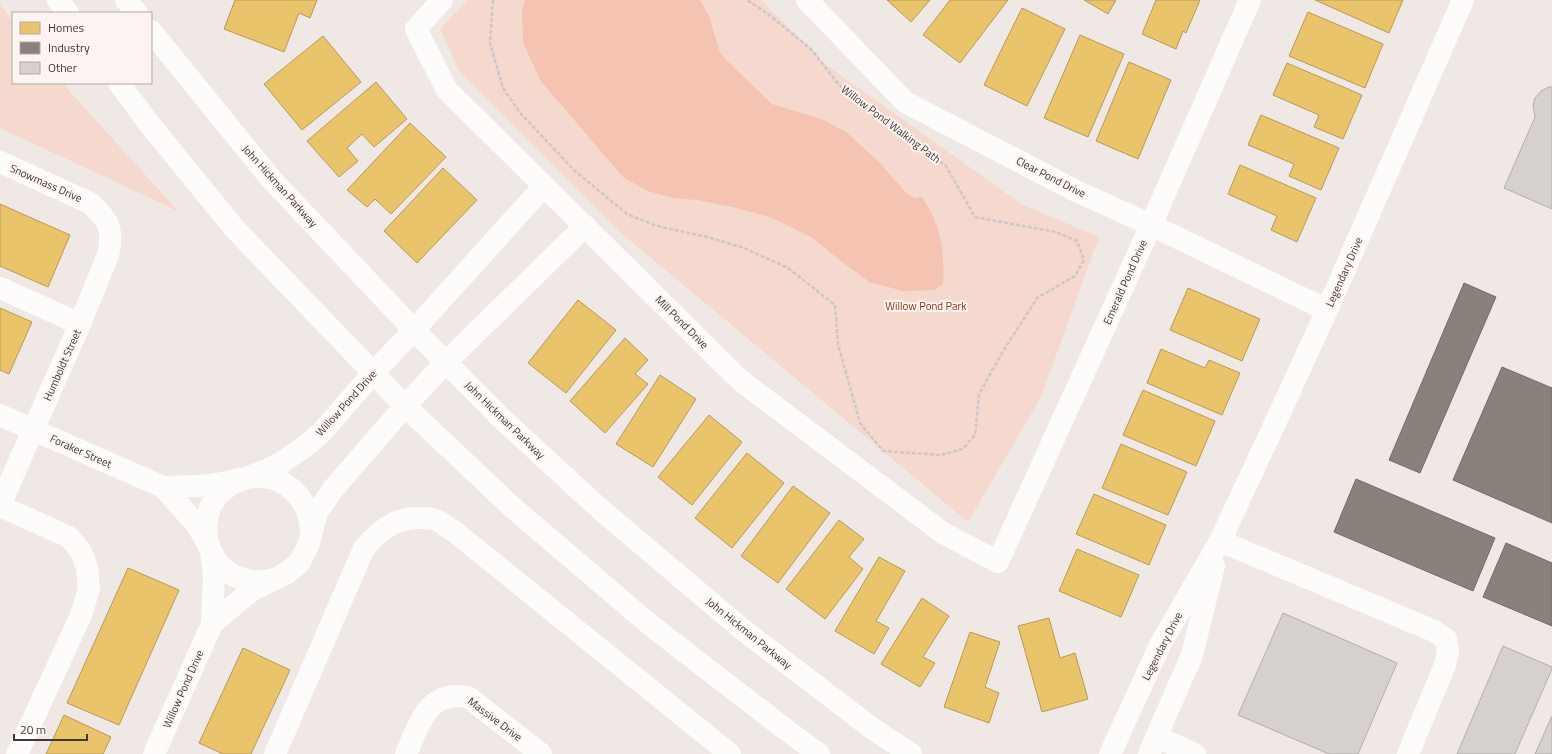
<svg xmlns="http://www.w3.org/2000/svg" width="1552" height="754" font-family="'Titillium Web',sans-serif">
	<rect width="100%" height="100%" fill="#f0e8e5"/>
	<!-- green -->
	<g fill="#f5d8ce">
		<path d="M467,0H761L829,67L1023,205L1099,237L1041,397L968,522L621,233L460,72L440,29Z"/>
		<path d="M0,5L13,22V83H62L178,211L0,128Z"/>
	</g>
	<!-- water -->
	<path fill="#f4c3b2" d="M525,0H700L709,16L719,50L724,58L772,104L824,120L846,132L879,162L907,194L916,198L922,197C941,225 945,252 943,284L934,290L903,291L870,282L842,262L813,238L770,217L733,207L697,200L673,198L648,191L623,177L540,80L523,42L522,11Z"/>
	<!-- homes -->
	<g fill="#e9c46a" stroke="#b69a5a">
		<path d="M235,0H317L310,18L299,13L284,52L224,29Z"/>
		<path d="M887,0H930L911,22Z"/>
		<path d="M950,0H1008L960,63L923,35Z"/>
		<path d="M1084,0H1116L1108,14Z"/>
		<path d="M1156,0H1200L1186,33L1183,31L1176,49L1142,34Z"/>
		<path d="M1315,0H1403L1389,33Z"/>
		<path d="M1022,8L1065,29L1027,106L984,85Z"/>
		<path d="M1308,12L1383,44L1365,88L1289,56Z"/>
		<path d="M1080,35L1124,54L1088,137L1044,118Z"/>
		<path d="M323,36L361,82L302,130L264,84Z"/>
		<path d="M1129,62L1171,80L1138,159L1096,141Z"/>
		<path d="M1287,63L1362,95L1343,139L1314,127L1319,115L1273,95Z"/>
		<path d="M376,82L407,119L374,147L362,134L347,148L358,161L339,177L307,141Z"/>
		<path d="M1261,115L1339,148L1321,190L1289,176L1294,164L1248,145Z"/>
		<path d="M410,123L446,157L391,214L375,199L367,207L347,190Z"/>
		<path d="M1240,165L1316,198L1297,242L1271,230L1277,216L1228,194Z"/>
		<path d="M443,168L477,200L417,263L384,231Z"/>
		<path d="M0,204L70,235L48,287L0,266Z"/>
		<path d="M1188,288L1260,319L1242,361L1170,330Z"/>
		<path d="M578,300L616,330L566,393L528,363Z"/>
		<path d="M0,308L32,322L9,374L0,370Z"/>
		<path d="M625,338L648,360L635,374L648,384L605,433L570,401Z"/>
		<path d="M1161,349L1205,368L1209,360L1240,373L1222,415L1147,383Z"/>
		<path d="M660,375L696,399L653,467L616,444Z"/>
		<path d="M1143,390L1215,421L1196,466L1123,435Z"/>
		<path d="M709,415L742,442L692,505L658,477Z"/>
		<path d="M1121,444L1187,472L1168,515L1102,488Z"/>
		<path d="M747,453L784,483L732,548L695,518Z"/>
		<path d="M793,486L830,513L778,583L741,556Z"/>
		<path d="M1094,494L1166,525L1149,565L1076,534Z"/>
		<path d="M839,520L864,539L849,557L863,569L825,619L786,589Z"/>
		<path d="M1077,549L1139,575L1121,617L1059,591Z"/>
		<path d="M879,557L905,571L876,621L889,628L874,654L835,631Z"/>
		<path d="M128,568L179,590L119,725L67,703Z"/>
		<path d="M922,598L949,616L923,657L935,663L920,687L881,664Z"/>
		<path d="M1049,618L1060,658L1075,653L1088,699L1042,712L1018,626Z"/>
		<path d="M970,632L1000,642L985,687L999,693L989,723L944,707Z"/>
		<path d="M243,648L290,670L251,754H223L199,743Z"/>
		<path d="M64,715L111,737L103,754H46Z"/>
	</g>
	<!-- industry -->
	<g fill="#8a817c" stroke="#736b67">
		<path d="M1464,283L1496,297L1420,473L1389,460Z"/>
		<path d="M1502,367L1552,388V523L1453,480Z"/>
		<path d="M1356,479L1495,538L1473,591L1334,532Z"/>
		<path d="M1506,543L1552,563V626L1483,597Z"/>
	</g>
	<!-- building -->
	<g fill="#d6d0ce" stroke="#b4aeab">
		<path d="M1549,87H1552V209L1504,188L1535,117L1533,105L1535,98L1541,91Z"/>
		<path d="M1283,613L1397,663L1358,754H1329L1238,715Z"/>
		<path d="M1503,646L1552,667V669L1515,754H1457Z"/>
		<path d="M1552,716V754H1535Z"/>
	</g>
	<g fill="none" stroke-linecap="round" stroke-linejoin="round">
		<!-- path -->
		<path stroke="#ccc8c7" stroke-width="2.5" stroke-dasharray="4 2" stroke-linecap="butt" d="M493,0L490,43L503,88L521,114L575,171L627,214L657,226L707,237L744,248L788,268L835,305L838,344L860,423L883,451L941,455L963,449L975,435L979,394L1002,353L1037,298L1075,276L1084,260L1077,241L1056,232L975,217L946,166L839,85L811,49L768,14L747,0"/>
		<!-- minor -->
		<g stroke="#fdfcfb" stroke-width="22">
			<path d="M58,0L68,13"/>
			<path d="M126,0L137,13"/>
			<path d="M442,0L416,29L447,90L741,381L943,533L998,562L1151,225L1250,0"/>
			<path d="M807,0L905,102L1076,191L1151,225L1327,310"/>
			<path d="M151,31L271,179L414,330L500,417L600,509L742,629L873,729L911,754"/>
			<path d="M119,83L147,121L234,228L405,406L512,507L649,624L785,729L819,754"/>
			<path d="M0,162L90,203C109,220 114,229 108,255L80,324L0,505"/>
			<path d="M0,288L80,324"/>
			<path d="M0,415L163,487L195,523L203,535L216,560L223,568L234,576L254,582L271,580"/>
			<path d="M163,487C178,486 194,487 209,485C224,484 239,478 254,477C287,474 310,501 311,532"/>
			<path d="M0,506L69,537L80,550L87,567L89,589L81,615L17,754"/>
			<path d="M1220,541L1434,631L1446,639L1448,651L1445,665L1408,754"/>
			<path d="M212,624L252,590L287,573L300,562L309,543L315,519L318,511L334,488L405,406L446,362L585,226"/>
			<path d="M1157,737L1195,754"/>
			<path d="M154,754L212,624L214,575L211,552L207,541L206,524L210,507L218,495L231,484L266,470L282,462L303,448L321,433L374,372L414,330L544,186"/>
			<path d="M275,754L364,548C382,529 395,517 422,518C428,518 435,519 440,522C445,525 450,529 455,532L730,754"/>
			<path d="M406,754C420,723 427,690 468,697L541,754"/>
			<path d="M1110,754L1161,643L1220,541L1271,432L1327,310L1463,0"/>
			<path d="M1149,754L1192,655L1214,566"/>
		</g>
	</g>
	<g text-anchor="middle" stroke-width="4" stroke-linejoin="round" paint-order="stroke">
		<!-- street labels -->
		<g font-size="11" fill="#3e3836" stroke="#fdf4f1">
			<text transform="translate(891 124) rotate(37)" y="4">Willow Pond Walking Path</text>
			<text transform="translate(1051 177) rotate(27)" y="4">Clear Pond Drive</text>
			<text transform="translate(46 183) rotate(24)" y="4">Snowmass Drive</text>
			<text transform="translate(280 186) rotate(48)" y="4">John Hickman Parkway</text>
			<text transform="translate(1344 272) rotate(-66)" y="4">Legendary Drive</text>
			<text transform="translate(1125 282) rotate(-66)" y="4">Emerald Pond Drive</text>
			<text transform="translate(682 322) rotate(45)" y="4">Mill Pond Drive</text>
			<text transform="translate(62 365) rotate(-66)" y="4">Humboldt Street</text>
			<text transform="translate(346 403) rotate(-48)" y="4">Willow Pond Drive</text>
			<text transform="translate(505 420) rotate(44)" y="4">John Hickman Parkway</text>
			<text transform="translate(81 451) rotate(24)" y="4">Foraker Street</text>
			<text transform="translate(749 633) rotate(39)" y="4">John Hickman Parkway</text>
			<text transform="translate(1162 646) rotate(-63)" y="4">Legendary Drive</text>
			<text transform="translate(183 689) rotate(-66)" y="4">Willow Pond Drive</text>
			<text transform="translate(495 719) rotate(37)" y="4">Massive Drive</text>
		</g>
		<!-- park labels -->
		<g font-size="11" fill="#92350c" stroke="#fdf4f1">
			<text x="926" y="310">Willow Pond Park</text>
		</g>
	</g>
	<!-- legend -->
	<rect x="12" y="12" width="140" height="72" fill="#fdf4f1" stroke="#b1a9a6"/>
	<rect x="20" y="22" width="20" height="12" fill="#e9c46a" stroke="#b1a9a6"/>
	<text x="48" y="32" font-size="12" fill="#3e3836">Homes</text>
	<rect x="20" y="42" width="20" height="12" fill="#8a817c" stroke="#b1a9a6"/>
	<text x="48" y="52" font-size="12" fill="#3e3836">Industry</text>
	<rect x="20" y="62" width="20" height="12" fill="#d6d0ce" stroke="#b1a9a6"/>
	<text x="48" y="72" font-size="12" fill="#3e3836">Other</text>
	<!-- scale -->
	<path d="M14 734v6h73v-6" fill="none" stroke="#3e3836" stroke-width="2"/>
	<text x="20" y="734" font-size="12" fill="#3e3836" stroke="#fdf4f1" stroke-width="3" paint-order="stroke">20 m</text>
</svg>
